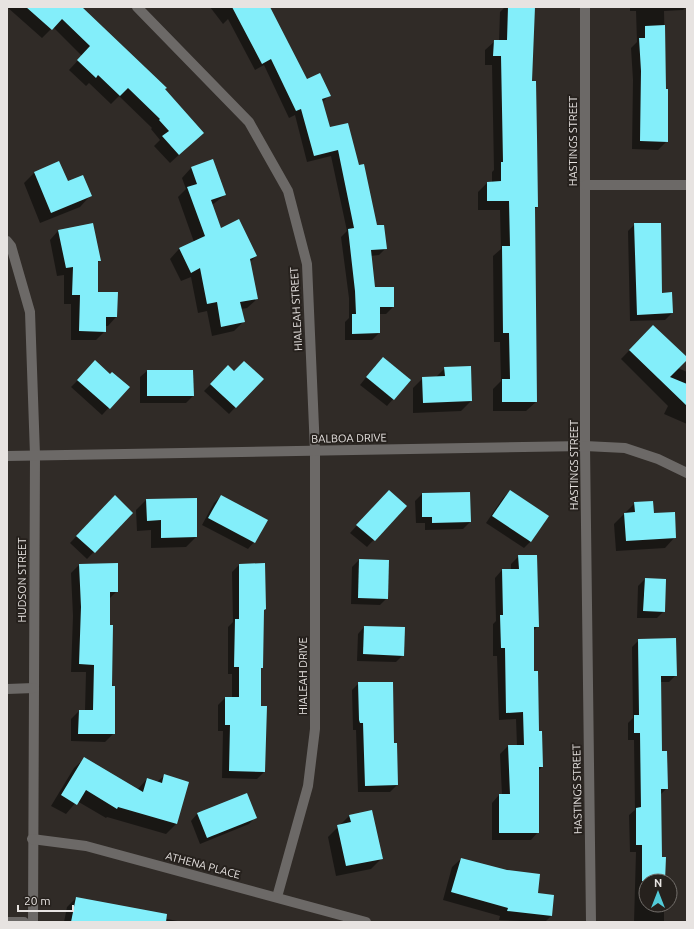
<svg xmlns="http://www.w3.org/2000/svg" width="694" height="929" font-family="Ubuntu,sans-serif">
	<rect width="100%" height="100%" fill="#302b27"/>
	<!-- shadow -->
	<g fill="#0007">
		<path d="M7,7H85L83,9L164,89L194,141L170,163L154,146L160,140L151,129L152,128L119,96L111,104L89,83L86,86L69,70L82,56L53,27L42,38Z"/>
		<path d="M210,7H268L307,80L329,95L322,103L329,128L386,248L379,255L370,256L374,288L393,307L386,314H379V333L372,340H345V322L349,318V298L341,237L347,231L331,156L307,162L295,115L289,118L264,65L255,70L228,19L223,24Z"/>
		<path d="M505,7H534L531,82L536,137L537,207L534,209L536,402L526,411H493V389L501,381L500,342H494L493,256L501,249L500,210H478V192L487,183L492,182V172L494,170L492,65H485V50L495,41H499L500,12Z"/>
		<path d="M630,7H686L683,10L664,11L667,141L658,150L632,149L633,80L631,48L637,42L636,11H630Z"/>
		<path d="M212,161L225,195L212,205L221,229L256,256L250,262L257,299L247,308L241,309L243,322L234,331L212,336L207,311L198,313L191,277L181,281L170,259L179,249L194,242L178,197L186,189L182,178L191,168Z"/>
		<path d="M59,162L67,182L90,196L80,207L40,223L24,183L34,173Z"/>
		<path d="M635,224L661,294L672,313L665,320L630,321L628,231Z"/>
		<path d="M58,231L100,260L97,263V293H117L116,317L108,326H105V331L96,340H71V304H64V275L57,276L50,240Z"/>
		<path d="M653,326L678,368L687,372V424L664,414L668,406L621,359Z"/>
		<path d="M376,365L393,399L387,406L360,385Z"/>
		<path d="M445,368L471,401L461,411L413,413V388L423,378H435Z"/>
		<path d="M89,369L128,387L102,415L71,387Z"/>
		<path d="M147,371H192L193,396L186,403H140V377Z"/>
		<path d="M234,373L262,379L229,414L204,391L221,374Z"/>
		<path d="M510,491L530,542L524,548L486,523L503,498Z"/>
		<path d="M422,494L470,522L463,529L425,530V523H416L415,501Z"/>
		<path d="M221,496L254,542L248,549L202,525L214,503Z"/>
		<path d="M382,498L405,506L367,547L350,533Z"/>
		<path d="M146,500L196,537L186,547L151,548V530L137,531L136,510Z"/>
		<path d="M108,503L131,513L87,559L70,543Z"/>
		<path d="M635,503L653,515L675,537L665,548L616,551L614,524Z"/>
		<path d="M519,556L538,626L533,631V672L542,767L538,771V832L531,840H492V803L499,795H502L500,754L508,746H517L516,719L499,720L497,656H493V624L496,621L495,578L502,570H511V564Z"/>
		<path d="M359,560L387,598L380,605L351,604L352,567Z"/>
		<path d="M79,565L117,591L109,599L114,733L105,742L71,741V719L79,711H85L86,672H71L73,616L71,573Z"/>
		<path d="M239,565L262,667L260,669V707L264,772L257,779L222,778L223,731H218V705L225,698H232V674H228V627L233,622L232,572Z"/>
		<path d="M645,579L664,611L657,618H637L638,586Z"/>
		<path d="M364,627L403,655L396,662L357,661L358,634Z"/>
		<path d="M639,640L676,675L669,682H660L661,752L667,788L660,795L661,858L664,881H646V905H664V922H634L636,852H630L629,815L635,810L634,740H628V723L633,718L632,647Z"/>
		<path d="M359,683L393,744L397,785L390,792H358L356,730H353V728L352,690Z"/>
		<path d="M85,758L137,790L147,779L157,782L164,776L188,782L176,824L166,834L107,817L106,818L77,801L66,814L51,806L74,768Z"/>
		<path d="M246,794L256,817L249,824L200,844L191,821L197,814Z"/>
		<path d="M349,816L382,858L371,869L336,876L328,837Z"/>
		<path d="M461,859L537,894L551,916L545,922L499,920L500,916L443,900L452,867Z"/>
		<path d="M76,898L156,917L183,922H64L67,907Z"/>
	</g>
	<!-- building -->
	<g fill="#83eefa">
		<path d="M26,7H82L167,88L165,89L204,133L179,155L162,136L169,131L159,120L160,119L128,88L120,96L98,75L96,78L77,60L90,46L62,19L52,30Z"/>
		<path d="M232,7H270L307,79L320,73L331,96L322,99L330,127L348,123L359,165L364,164L377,225H384L387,249L371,250L375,287H394V307H380V333L352,334V314H356L355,291L348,229L354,228L338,150L314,156L301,109L296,111L271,59L262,64Z"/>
		<path d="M508,7H535L532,81H536L537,137L538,207H535L537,402H502V379H510L509,333H503L502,246H510L509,201H487V182L501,181V162H503L501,56H493L494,40H507Z"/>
		<path d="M665,25L666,89H668V142L640,141L641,71L639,38H645V26Z"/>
		<path d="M213,159L226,195L211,200L221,228L239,219L257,256L250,259L258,299L240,302L245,322L221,327L217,302L207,304L200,268L191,273L179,248L205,236L187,187L197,184L191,167Z"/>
		<path d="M59,161L68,181L83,175L92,196L51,213L34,172Z"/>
		<path d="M93,223L101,261H98V292H118L117,317H106V332L79,331L80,295H72L73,267L66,268L58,230Z"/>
		<path d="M634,223H661L662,293L672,292L673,313L637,315Z"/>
		<path d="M653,325L687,357V360L670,377L687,384V406L629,350Z"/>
		<path d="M383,357L411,380L394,400L366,377Z"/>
		<path d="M95,360L110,374L112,372L130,387L110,409L77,380Z"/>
		<path d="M244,361L264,379L236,408L210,384L228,365L234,371Z"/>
		<path d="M471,366L472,401L423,403L422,377L445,376L444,367Z"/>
		<path d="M147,370H193L194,396H147Z"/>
		<path d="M389,490L407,506L375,541L356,525Z"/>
		<path d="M510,490L549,516L531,542L492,516Z"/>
		<path d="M470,492L471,522L432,523V517H422V493Z"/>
		<path d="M115,495L133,513L95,553L76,536Z"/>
		<path d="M221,495L268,520L255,543L208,518Z"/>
		<path d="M197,498V537L161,538V520L147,521L146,499Z"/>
		<path d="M653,501L654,513L675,512L676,538L626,541L624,513L635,512L634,502Z"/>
		<path d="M518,555H537L539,627H534V671H538L539,731H542L543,767H539V833H499V794H510L508,745H524L523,712L506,713L505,648H501L500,615H503L502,569H519Z"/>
		<path d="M359,559L389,560L388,599L358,598Z"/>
		<path d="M118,563V592H110V625H113L112,686H115V734H78L79,710H93L94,665L79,664L81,607L79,564Z"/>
		<path d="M265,563L266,609L264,610L263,668H261V706H267L265,772L229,771L230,725H225V697H239V667H234L235,619H239V564Z"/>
		<path d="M645,578L666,579L665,612L643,611Z"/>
		<path d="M364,626L405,627L404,656L363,654Z"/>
		<path d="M676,638L677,676H661L662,751H667L668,789H661L662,857H666L665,881H642V845H636V808L641,807L640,733H634V715H639L638,639Z"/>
		<path d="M358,682H393L394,743H397L398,785L365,786L363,723H360L359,720Z"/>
		<path d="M84,757L143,792L147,778L162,783L164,774L189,782L177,824L118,807L117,809L86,790L77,805L61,795Z"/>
		<path d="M247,793L257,818L207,838L197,813Z"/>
		<path d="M372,810L383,859L346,866L337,825L351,822L349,815Z"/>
		<path d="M461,858L507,870L540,874L538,893L554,895L552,916L507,911L508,908L451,892Z"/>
		<path d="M76,897L167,914L166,922H71Z"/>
	</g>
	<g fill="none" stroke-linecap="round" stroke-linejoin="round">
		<!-- minor -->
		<g stroke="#6c6967" stroke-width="10">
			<path d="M137,7L249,122L288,191L307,264L315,451V729L308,786L277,897"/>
			<path d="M585,7V446L591,922"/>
			<path d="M585,185H687"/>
			<path d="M7,241L11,246L30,312L35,455L33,922"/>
			<path d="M7,456L585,446L625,448L658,459L687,473"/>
			<path d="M7,689L34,688"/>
			<path d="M32,839L86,846L366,922"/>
			<path d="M7,922H24"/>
		</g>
	</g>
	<g text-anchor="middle" stroke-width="4" stroke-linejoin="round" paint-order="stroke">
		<!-- street labels -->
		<g font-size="11" fill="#e7e3e1" stroke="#26211d">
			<text transform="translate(573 141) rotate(-90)" y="4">HASTINGS STREET</text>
			<text transform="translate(296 309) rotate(-93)" y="4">HIALEAH STREET</text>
			<text transform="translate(349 438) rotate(-1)" y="4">BALBOA DRIVE</text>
			<text transform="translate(574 465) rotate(-90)" y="4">HASTINGS STREET</text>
			<text transform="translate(22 580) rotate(-90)" y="4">HUDSON STREET</text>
			<text transform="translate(303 676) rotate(-90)" y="4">HIALEAH DRIVE</text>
			<text transform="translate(577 789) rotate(-91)" y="4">HASTINGS STREET</text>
			<text transform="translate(203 865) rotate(15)" y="4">ATHENA PLACE</text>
		</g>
	</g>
	<!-- border -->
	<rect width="694" height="929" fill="none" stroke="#e7e3e1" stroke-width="16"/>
	<!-- north arrow -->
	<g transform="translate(658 893)"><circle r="19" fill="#26211d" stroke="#736f6b"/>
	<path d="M0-3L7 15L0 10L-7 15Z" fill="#52cbd8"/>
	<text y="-6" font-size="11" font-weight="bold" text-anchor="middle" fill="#e7e3e1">N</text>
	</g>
	<!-- scale -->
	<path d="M18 905v6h55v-6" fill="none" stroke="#e7e3e1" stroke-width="2"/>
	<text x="24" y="905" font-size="12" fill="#e7e3e1" stroke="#26211d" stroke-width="3" paint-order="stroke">20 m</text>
</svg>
